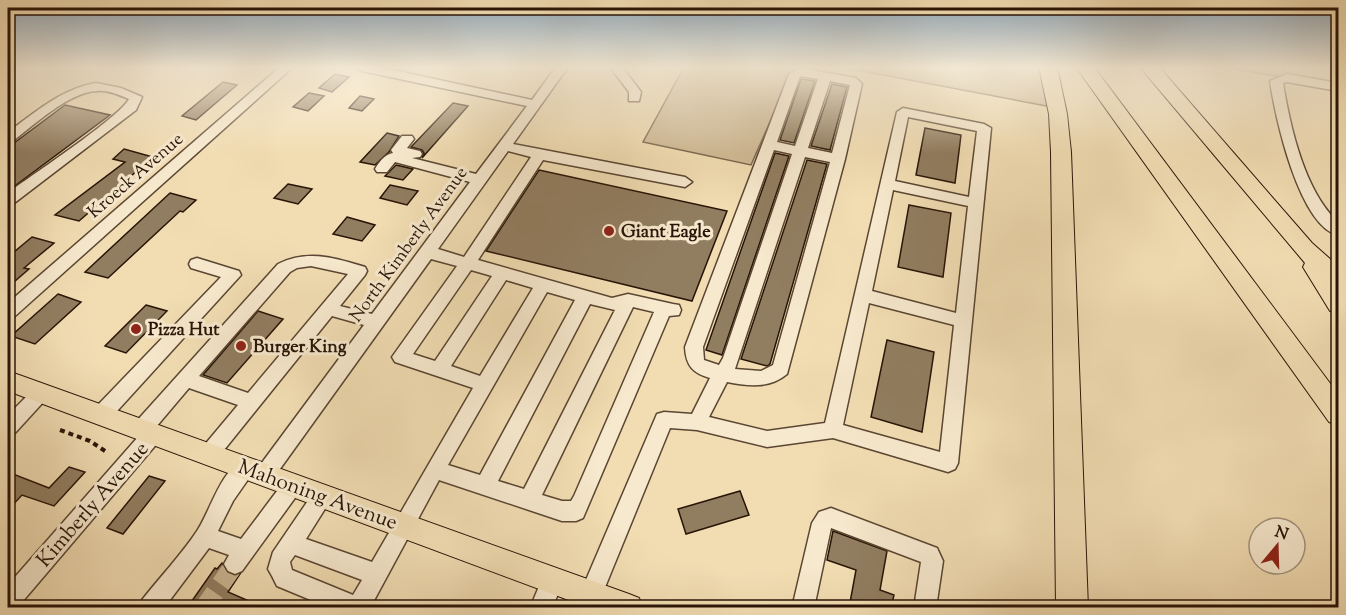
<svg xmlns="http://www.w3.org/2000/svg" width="1346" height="615" font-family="'Sorts Mill Goudy',serif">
	<rect width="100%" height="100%" fill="#f2ddb3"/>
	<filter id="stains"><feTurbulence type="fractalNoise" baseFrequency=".00333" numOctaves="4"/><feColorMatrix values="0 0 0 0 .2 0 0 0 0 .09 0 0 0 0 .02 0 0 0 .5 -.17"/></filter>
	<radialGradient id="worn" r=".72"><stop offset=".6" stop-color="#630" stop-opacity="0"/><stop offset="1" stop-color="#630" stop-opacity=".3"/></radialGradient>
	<!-- green -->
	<g fill="#d0bb96" stroke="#7c684e" stroke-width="1.5">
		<path d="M684,67H794L751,165L643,142Z"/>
		<path d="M841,67H1048L1057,108Z"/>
		<path d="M1223,67H1283L1287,78Z"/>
	</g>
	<!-- building -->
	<g fill="#917d60" stroke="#281407" stroke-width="1.5">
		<path d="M335,74L349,77L332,92L319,88Z"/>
		<path d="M801,79L815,81L794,143L780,140Z"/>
		<path d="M223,82L237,85L196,120L182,116Z"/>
		<path d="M832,84L847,87L830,150L811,146Z"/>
		<path d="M309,93L324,96L308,111L293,107Z"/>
		<path d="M360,96L374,99L362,111L349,108Z"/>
		<path d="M453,103L468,106L422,158L424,153L422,150L411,147Z"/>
		<path d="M65,105L110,115L8,191V145L14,143Z"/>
		<path d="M925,128L961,135L955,183L916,175Z"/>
		<path d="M387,133L399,136L389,152L375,165L360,162Z"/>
		<path d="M124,149L153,157L79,221L55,215L125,162L113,159Z"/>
		<path d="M775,153L789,156L722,355L706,350Z"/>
		<path d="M807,160L827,164L770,364L767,366L741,359Z"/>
		<path d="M396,165L413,169L403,180L385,176Z"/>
		<path d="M539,170L727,211L692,301L486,251Z"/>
		<path d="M288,184L312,189L298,204L274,198Z"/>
		<path d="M390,185L418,191L407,205L380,198Z"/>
		<path d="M170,193L196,200L183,212L180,211L108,278L85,272Z"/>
		<path d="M909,205L951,213L943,277L898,267Z"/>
		<path d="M347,217L375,225L362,241L333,234Z"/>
		<path d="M32,237L54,243L24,268L29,269L8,287V257Z"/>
		<path d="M58,294L81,302L35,344L11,336Z"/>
		<path d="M146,305L167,311L126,353L105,346Z"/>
		<path d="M258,311L283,319L227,383L203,375Z"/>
		<path d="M887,340L934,352L922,432L871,417Z"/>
		<path d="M69,467L85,472L54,506L22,495L8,510V472L49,488Z"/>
		<path d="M149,476L165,481L123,534L107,528Z"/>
		<path d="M740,491L749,515L686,534L678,509Z"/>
		<path d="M833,531L887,551L880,590L894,595L891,608H849L856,570L827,560Z"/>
		<path d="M222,563L227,573L234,576L240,574L228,592L265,608H187L215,568L217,569Z"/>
	</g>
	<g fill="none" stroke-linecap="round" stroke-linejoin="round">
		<!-- minor-tunnel -->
		<path stroke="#cab591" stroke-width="19" stroke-dasharray="19 10" stroke-linecap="butt" d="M204,608L235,564"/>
		<defs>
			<g id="minor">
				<path d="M280,67H293L14,317L8,318V303Z"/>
				<path d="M356,67H379L532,100L556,67H568L513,144L685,177L692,182L685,187L543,160L478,260L612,298L628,294L673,304L679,305L681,310L679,315L669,316L583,518L576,521H562L439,480L370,608H330L277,586L272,576L268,569L273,552L316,489L323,487L330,489L333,496L306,539L372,562L473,388L395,362L392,357L457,266L431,259L272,480L265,483L258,480L255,474L258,468L364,325L332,316L216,460L209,463L202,460L199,454L202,448L238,405L189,388L156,427L160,428L162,434L160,440L17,608H8V585L138,437L134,436L132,430L134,424L278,264C308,249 335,258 365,267L367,271L365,275L340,306L372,314L470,182L395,162L387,172H377L375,169C379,162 385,154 393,153L391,150L402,136H412L414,139L407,148L420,151L422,154L420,157L412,158L476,174L527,106L362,71ZM508,151L531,157L464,257L438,249ZM311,266L348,274L248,393L199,376L290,272L297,268ZM471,270L492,276L435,361L413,354ZM506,280L533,288L480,376L451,366ZM547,292L575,300L480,475L448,465ZM590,304L615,310L524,489L498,481ZM633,307L654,312L574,496L571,501H562L542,495ZM295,555L362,580L353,595L292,570L290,562Z"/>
				<path d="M610,67H622L641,92L639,101H629V92Z"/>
				<path d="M800,68L856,78L862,84L845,159L787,374C769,389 748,386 727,382L709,417L767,431L825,423L897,112L903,108L984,124L991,128L958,463L955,469L948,472L833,438L767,447L697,430L670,428L599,602L591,605L583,602L580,594L657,414L664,412L692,414L710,378C693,373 686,366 685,347L789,74ZM800,76L818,79L795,146L777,142ZM830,81L850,85L832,153L808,148ZM908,117L977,131L969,197L895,181ZM774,150L792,154L723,358L719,365L704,360L703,347ZM805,157L830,162L773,365L761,371L735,369ZM893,190L968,206L956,313L872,291ZM869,303L954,325L940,452L843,425Z"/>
				<path d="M1287,74L1338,83V91L1287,82L1283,83C1290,127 1305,192 1338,222V235C1299,226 1275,116 1270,81Z"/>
				<path d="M96,83L121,88L142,97L136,110L13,204L8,205V193C30,176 119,118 129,99C119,95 108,90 97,91C69,92 34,125 13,141L8,142V132C36,112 61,89 96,83Z"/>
				<path d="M197,258L239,271L241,275L108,421L101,423L94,421L92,415L94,409L221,277L191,268L189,264L191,260Z"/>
				<path d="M41,385L47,388L50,393L47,398L15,433L8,435V415L35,388Z"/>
				<path d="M246,459L253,462L256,468L233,501L218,531L241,539L286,479L293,476L300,479L303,485L300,491L242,571L235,574L228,571L224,564L229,555L209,548L164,608H139L142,600C160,577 181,555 197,531C211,510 221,468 246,459Z"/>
				<path d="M831,508L937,548L943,561L936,608H914L921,562L831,528L814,608H792L812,523L819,512Z"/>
				<path d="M553,569L561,572L564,580L552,608H530L545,572Z"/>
			</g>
			<path id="major" d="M8,371L629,594L639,598L643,608H590L8,391Z"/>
			<g id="highway">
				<path d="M1039,67H1057L1067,114L1071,152L1088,608H1056L1051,152L1049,114Z"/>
				<path d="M1076,67H1094L1338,394V425L1329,422Z"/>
				<path d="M1140,67H1159L1312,243L1338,266V313L1330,311L1303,267L1305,263Z"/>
			</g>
		</defs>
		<!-- minor casing -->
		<use href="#minor" stroke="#5a4632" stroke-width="3"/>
		<!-- major casing -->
		<use href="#major" stroke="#281407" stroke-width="2"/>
		<!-- highway casing -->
		<use href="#highway" stroke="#281407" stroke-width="2"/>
		<!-- path -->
		<path stroke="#281407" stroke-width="4" stroke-dasharray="5 4" stroke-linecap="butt" d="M60,430L90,441L108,453"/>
		<!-- minor -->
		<use href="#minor" fill="#f7e9ce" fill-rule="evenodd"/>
		<!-- major -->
		<use href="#major" fill="#f2ddb3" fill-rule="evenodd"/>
		<!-- highway -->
		<use href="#highway" fill="#f2ddb3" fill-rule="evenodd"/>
	</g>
	<!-- sky -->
	<linearGradient id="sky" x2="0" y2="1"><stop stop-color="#90a9bc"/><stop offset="0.44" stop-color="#f9f0dd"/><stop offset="1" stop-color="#f9f0dd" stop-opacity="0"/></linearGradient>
	<rect width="1346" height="153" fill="url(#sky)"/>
	<!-- markers -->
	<g fill="#8f2418" stroke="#f7e9ce" stroke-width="2">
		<circle cx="609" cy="231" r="6"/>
		<circle cx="136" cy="329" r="6"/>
		<circle cx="241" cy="346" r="6"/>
	</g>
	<g text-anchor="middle" stroke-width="6" stroke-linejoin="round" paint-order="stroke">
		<!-- street labels -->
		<g font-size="18" fill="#281407" stroke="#f7e9ce">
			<text transform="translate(135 175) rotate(-41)" y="6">Kroeck Avenue</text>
			<text transform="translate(408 244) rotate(-54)" y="6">North Kimberly Avenue</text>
		</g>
		<!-- poi labels -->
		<g font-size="18" font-weight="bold" fill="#281407" stroke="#f7e9ce" text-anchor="start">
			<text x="621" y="237">Giant Eagle</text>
			<text x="148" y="335">Pizza Hut</text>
			<text x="253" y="352">Burger King</text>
		</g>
		<!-- near-street labels -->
		<g font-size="21" fill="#281407" stroke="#f7e9ce">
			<text transform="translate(318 494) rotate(20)" y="7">Mahoning Avenue</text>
			<text transform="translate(92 504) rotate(-49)" y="7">Kimberly Avenue</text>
		</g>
	</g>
	<!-- margin -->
	<rect width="1346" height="615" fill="none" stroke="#f2ddb3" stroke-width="30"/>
	<rect x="9" y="9" width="1328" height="597" fill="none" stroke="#281407" stroke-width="3"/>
	<rect x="15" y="15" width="1316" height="585" fill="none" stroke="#281407" stroke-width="1.5"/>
	<!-- north arrow -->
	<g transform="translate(1277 546) rotate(19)"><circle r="28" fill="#f7e9ce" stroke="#a4947e" stroke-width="1.5"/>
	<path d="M0-4.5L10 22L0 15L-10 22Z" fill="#8f2418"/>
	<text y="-9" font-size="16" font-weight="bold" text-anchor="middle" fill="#281407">N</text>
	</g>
	<rect width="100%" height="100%" filter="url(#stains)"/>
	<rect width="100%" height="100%" fill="url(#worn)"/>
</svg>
